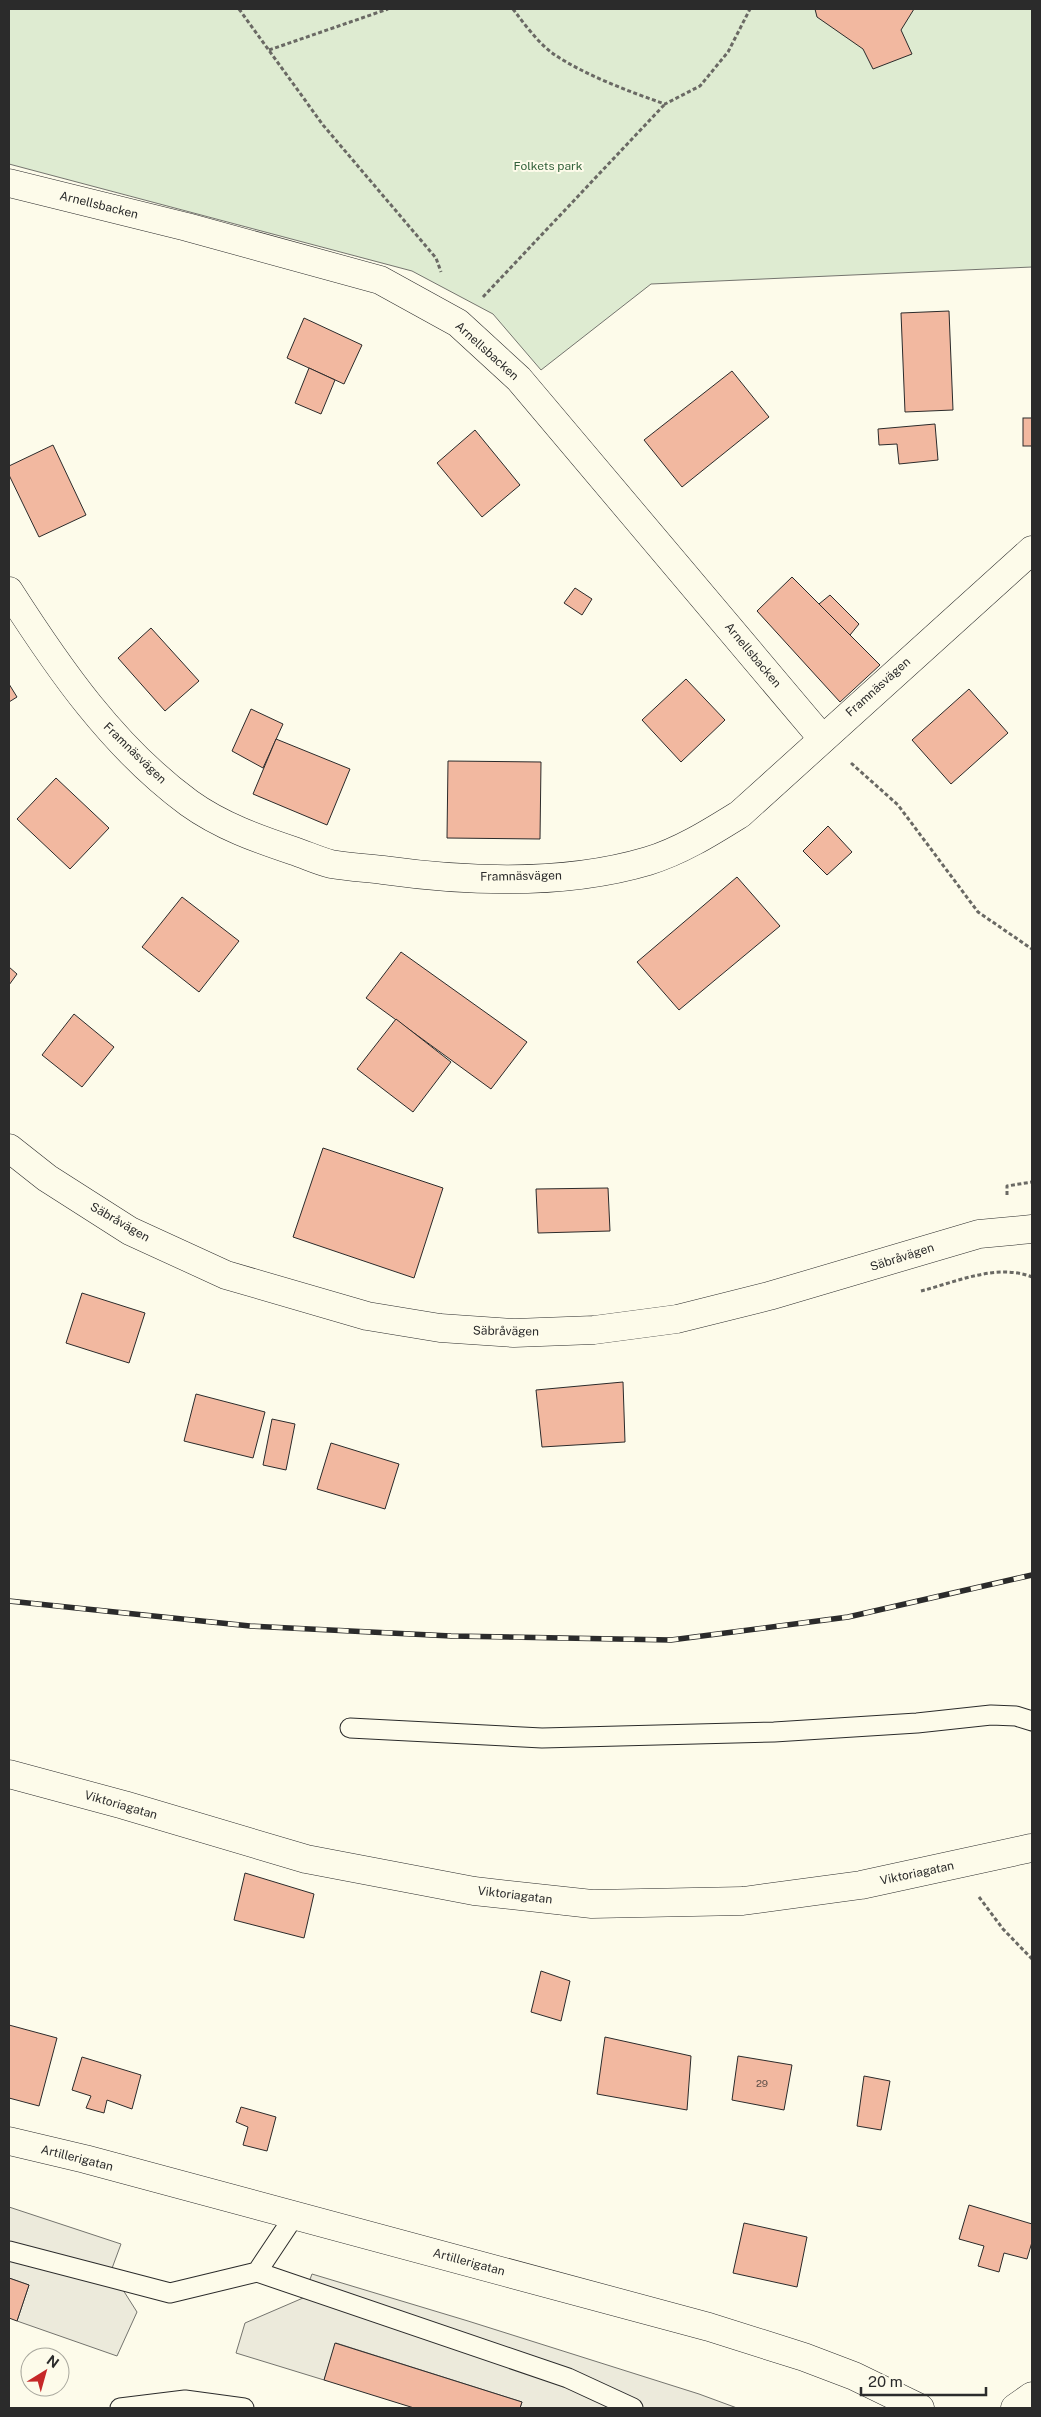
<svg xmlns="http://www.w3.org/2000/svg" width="1041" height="2417" font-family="'Public Sans',sans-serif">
	<rect width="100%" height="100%" fill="#fdfbea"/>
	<!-- green -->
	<path fill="#deebd1" stroke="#74746e" d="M9,9H1032V267L651,284L541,370L493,314L412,271L9,164Z"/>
	<!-- parking -->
	<g fill="#eceadb" stroke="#74746e">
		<path d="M9,2207L121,2244L111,2271L137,2312L117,2356L17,2321L29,2285L9,2278Z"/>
		<path d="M312,2274L468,2321L699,2394L737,2408H520L522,2402L336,2343L324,2380L236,2353L245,2323L303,2298Z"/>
	</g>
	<!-- building -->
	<g fill="#f2b8a0" stroke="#2b2b2b">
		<path d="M815,9H914L901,30L912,54L873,69L863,49L817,17Z"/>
		<path d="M949,311L953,410L905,412L901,313Z"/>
		<path d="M304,318L362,345L344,384L287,358Z"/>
		<path d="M309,368L335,380L321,414L295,403Z"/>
		<path d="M732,371L769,417L682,487L644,440Z"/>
		<rect x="1023" y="418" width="9" height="28"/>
		<path d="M935,424L938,460L899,464L897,444L879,445L878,429Z"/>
		<path d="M475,430L520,485L482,517L437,463Z"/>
		<path d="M53,445L86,515L39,537L9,475V466Z"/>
		<path d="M792,577L880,665L840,702L757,611Z"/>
		<path d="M575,588L592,599L582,615L564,603Z"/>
		<path d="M830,595L859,624L850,635L819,604Z"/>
		<path d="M151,628L199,681L165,711L118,658Z"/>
		<path d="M686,679L725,720L681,762L642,720Z"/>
		<path d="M9,684L17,697L9,702Z"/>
		<path d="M969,689L1008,733L951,784L912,740Z"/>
		<path d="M251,709L283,724L263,768L232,751Z"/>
		<path d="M276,739L350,769L327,825L253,794Z"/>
		<path d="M448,761L541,762L540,839L447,838Z"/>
		<path d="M56,778L109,828L70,869L17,819Z"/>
		<path d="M828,826L852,852L827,875L803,851Z"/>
		<path d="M737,877L780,926L679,1010L637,962Z"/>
		<path d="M182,897L239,941L199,992L142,947Z"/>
		<path d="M401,952L527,1042L491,1089L366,998Z"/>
		<path d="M9,967L17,974L9,985Z"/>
		<path d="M74,1014L114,1047L82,1087L42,1055Z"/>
		<path d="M396,1019L451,1062L413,1112L357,1069Z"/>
		<path d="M323,1148L443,1188L414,1278L293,1237Z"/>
		<path d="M608,1188L610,1231L538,1233L536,1189Z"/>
		<path d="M82,1293L145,1313L129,1363L66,1343Z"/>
		<path d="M623,1382L625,1442L542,1447L536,1390Z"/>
		<path d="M196,1394L265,1412L253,1458L184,1441Z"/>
		<path d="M272,1419L295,1424L286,1470L263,1465Z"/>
		<path d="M331,1443L399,1464L385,1509L317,1489Z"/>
		<path d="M245,1873L314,1894L304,1938L234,1920Z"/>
		<path d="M541,1971L570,1981L561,2021L531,2012Z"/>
		<path d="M9,2025L57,2038L39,2106L9,2098Z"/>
		<path d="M605,2037L691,2056L687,2110L597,2094Z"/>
		<path d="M738,2056L792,2065L784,2110L732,2100Z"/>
		<path d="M82,2057L141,2075L132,2109L107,2100L104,2113L86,2108L91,2096L72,2090Z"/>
		<path d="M864,2076L890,2081L881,2130L857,2126Z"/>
		<path d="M241,2107L276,2117L267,2151L243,2145L248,2127L236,2122Z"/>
		<path d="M969,2205L1032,2224V2242L1027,2259L1004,2253L999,2272L978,2266L984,2246L959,2239Z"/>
		<path d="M744,2223L807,2237L797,2287L733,2273Z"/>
		<path d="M9,2278L29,2285L17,2321L9,2318Z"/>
		<path d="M335,2343L522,2402L520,2408H414L324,2380Z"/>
	</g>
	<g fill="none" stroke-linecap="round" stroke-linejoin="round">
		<defs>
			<g id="lane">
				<path d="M350,1728L542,1738L774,1732L917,1723L991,1715L1016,1716L1032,1721"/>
				<path d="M9,2251L170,2293L257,2272L295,2215"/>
				<path d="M257,2272L568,2378L633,2408"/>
				<path d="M120,2408L185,2400L244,2408"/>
			</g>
			<g id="street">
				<path d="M9,183L187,227L380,280L458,323L519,379L822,738"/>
				<path d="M9,591C59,669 113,747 189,803C221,826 258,839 294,851C306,855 319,861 331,864C348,867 366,868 383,870C469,882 564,886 648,861C681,851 711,832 740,814L1032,550"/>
				<path d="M9,1774L124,1805L306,1859L474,1891L592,1904L743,1901L861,1885L1031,1848"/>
				<path d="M9,2141L85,2159L709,2327L804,2357L854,2376L920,2408"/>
				<path d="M1015,2408L1032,2396"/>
			</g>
			<path id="secondary" d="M9,1148L47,1178L130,1231L226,1275L367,1316L440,1328L514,1333L594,1330L677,1319L769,1296L979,1234L1032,1229"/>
		</defs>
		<!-- lane casing -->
		<use href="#lane" stroke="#2b2b2b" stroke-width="21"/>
		<!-- street casing -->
		<use href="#street" stroke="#2b2b2b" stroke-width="29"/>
		<!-- secondary casing -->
		<use href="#secondary" stroke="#2b2b2b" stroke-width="29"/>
		<!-- path -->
		<g stroke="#6a6964" stroke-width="3" stroke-dasharray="4 2.5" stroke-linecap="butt">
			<path d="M239,9L323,125L436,258L441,272"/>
			<path d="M513,9C525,25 539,44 555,55C585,75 630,92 665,104L700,86L728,52L750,9"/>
			<path d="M269,50L388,9"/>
			<path d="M483,297L665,104"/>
			<path d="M851,763L898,805L978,912L1032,949"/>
			<path d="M1007,1195V1186L1032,1182"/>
			<path d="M921,1291C956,1282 997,1263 1032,1277"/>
			<path d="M979,1897L1003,1929L1032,1959"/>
		</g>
		<!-- lane -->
		<use href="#lane" stroke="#fdfbea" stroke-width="19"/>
		<!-- street -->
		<use href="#street" stroke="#fdfbea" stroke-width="28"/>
		<!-- secondary -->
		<use href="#secondary" stroke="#fdfbea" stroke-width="28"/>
		<defs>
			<path id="rail" d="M9,1601L250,1626L451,1636L671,1640L848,1617L1032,1575"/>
		</defs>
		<!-- rail casing -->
		<use href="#rail" stroke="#2b2b2b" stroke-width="5.5"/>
		<!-- rail -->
		<use href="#rail" stroke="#fdfbea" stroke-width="4" stroke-dasharray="11" stroke-linecap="butt"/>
	</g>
	<g text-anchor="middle" stroke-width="4" stroke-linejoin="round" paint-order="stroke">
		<!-- number labels -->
		<g font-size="10" fill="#5d4e48">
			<text x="762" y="2087">29</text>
		</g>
		<!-- park labels -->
		<g font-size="12" fill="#34623c" stroke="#fdfbea">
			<text x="548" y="170">Folkets park</text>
		</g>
		<!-- street labels -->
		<g font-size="12" fill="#2b2b2b" stroke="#fdfbea">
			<text transform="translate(99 205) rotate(14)" y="4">Arnellsbacken</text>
			<text transform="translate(487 351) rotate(42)" y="4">Arnellsbacken</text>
			<text transform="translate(753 655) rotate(50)" y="4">Arnellsbacken</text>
			<text transform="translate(878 687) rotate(-42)" y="4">Framnäsvägen</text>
			<text transform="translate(135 753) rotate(44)" y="4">Framnäsvägen</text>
			<text transform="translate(521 876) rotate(-1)" y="4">Framnäsvägen</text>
			<text transform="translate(120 1222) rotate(30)" y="4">Säbråvägen</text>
			<text transform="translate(902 1257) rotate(-18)" y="4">Säbråvägen</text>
			<text transform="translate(506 1331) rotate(1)" y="4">Säbråvägen</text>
			<text transform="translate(121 1805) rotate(16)" y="4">Viktoriagatan</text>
			<text transform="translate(917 1873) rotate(-12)" y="4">Viktoriagatan</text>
			<text transform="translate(515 1895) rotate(7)" y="4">Viktoriagatan</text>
			<text transform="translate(77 2158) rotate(14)" y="4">Artillerigatan</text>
			<text transform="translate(469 2262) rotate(15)" y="4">Artillerigatan</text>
		</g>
	</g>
	<!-- border -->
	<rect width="1041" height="2417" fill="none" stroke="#2b2b2b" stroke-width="20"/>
	<!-- north arrow -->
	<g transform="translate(45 2372) rotate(37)"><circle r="24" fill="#fdfbea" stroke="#a9a89e"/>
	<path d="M0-4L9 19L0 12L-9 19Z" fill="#c62828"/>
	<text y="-8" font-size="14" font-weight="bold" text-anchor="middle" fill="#2b2b2b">N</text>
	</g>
	<!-- scale -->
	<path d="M861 2387v8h125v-8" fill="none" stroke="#2b2b2b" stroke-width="2.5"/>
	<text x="868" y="2387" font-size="15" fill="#2b2b2b" stroke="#fdfbea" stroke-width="4" paint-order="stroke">20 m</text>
</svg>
